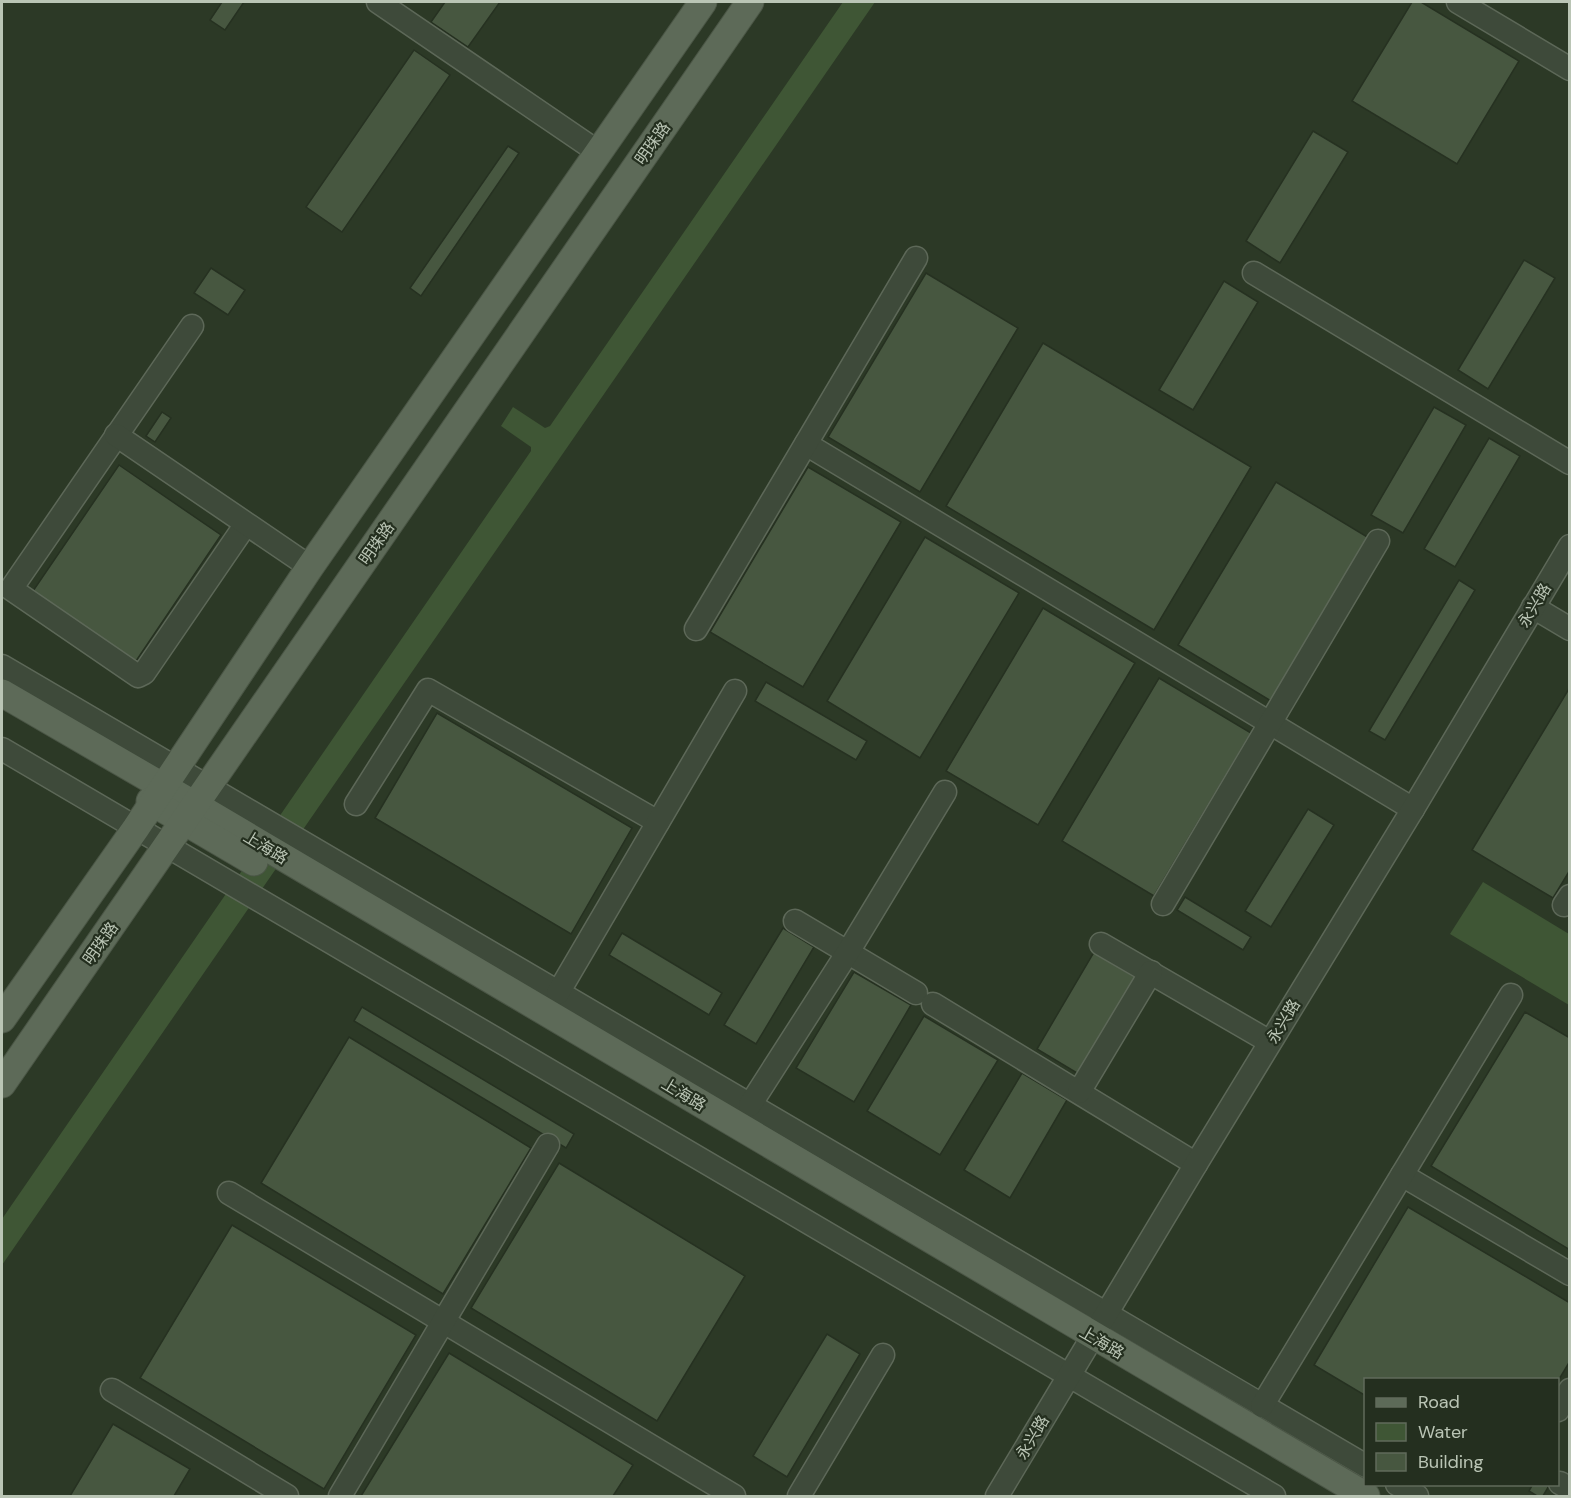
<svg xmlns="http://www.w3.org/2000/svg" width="1571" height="1498" font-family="'DM Sans','Noto Sans SC',sans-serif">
	<rect width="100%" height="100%" fill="#2c3926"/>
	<!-- water -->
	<g fill="#3f5635">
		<path d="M843,2H875L2,1265V1219L531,451V447L501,426L513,407L545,428L550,426Z"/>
		<path d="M1483,882L1569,934V1005L1450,934Z"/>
	</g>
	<!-- building -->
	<g fill="#475740" stroke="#263121" stroke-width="1.5">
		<path d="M222,2H244L225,30L210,20Z"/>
		<path d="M445,2H500L468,47L431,22Z"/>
		<path d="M1412,2H1421L1519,61L1457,164L1352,101Z"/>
		<path d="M414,50L450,75L342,232L306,207Z"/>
		<path d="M1313,131L1348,152L1280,263L1246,241Z"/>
		<path d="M508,146L519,153L421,296L410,288Z"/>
		<path d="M1524,260L1555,278L1488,389L1458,370Z"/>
		<path d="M211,268L245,290L228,315L194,293Z"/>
		<path d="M926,273L1018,328L920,492L828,437Z"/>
		<path d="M1224,281L1258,302L1193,410L1159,390Z"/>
		<path d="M1043,343L1251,467L1154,630L946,506Z"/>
		<path d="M1434,407L1466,425L1403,533L1371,515Z"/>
		<path d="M162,412L171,418L155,442L146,436Z"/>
		<path d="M1489,438L1520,456L1455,567L1424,549Z"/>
		<path d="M119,465L221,535L136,661L33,591Z"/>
		<path d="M808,467L901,522L803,687L710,632Z"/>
		<path d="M1276,482L1369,538L1271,701L1178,645Z"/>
		<path d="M925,537L1019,593L920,758L827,701Z"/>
		<path d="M1459,580L1475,590L1385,740L1369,731Z"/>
		<path d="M1043,608L1135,663L1038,825L946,771Z"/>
		<path d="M1159,678L1251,733L1154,896L1062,841Z"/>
		<path d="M766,682L867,741L856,760L755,701Z"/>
		<path d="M1570,687V870L1553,898L1472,850Z"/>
		<path d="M437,713L632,828L571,934L375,818Z"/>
		<path d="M1308,809L1334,825L1271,927L1245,911Z"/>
		<path d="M1185,897L1251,937L1243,950L1177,910Z"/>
		<path d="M783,928L814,947L756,1044L724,1025Z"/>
		<path d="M622,933L722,993L709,1015L609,955Z"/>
		<path d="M1094,952L1140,980L1082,1076L1037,1049Z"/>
		<path d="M854,972L911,1005L854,1102L796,1068Z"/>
		<path d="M362,1007L574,1134L566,1148L354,1021Z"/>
		<path d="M1525,1012L1570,1038V1250L1431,1166Z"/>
		<path d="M924,1016L998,1060L940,1155L867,1111Z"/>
		<path d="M349,1037L531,1148L443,1294L261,1183Z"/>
		<path d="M1022,1073L1067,1100L1010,1198L964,1170Z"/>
		<path d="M559,1163L745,1276L657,1421L471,1308Z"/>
		<path d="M1408,1207L1570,1303V1361L1558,1381V1380H1366V1396L1314,1365Z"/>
		<path d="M232,1225L416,1335L324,1489L140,1378Z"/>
		<path d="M827,1334L860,1354L787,1477L753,1456Z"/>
		<path d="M449,1353L633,1465L613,1496H361Z"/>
		<path d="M113,1424L190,1469L174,1496H70Z"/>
		<path d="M1533,1484H1550L1543,1496H1537L1529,1491Z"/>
	</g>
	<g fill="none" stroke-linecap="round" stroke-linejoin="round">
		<defs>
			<g id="minor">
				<path d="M378,2L598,152"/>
				<path d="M1458,2L1570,69"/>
				<path d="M1254,273L1570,463"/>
				<path d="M192,326L11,589L138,676L144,673L246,524"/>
				<path d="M116,435L310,567"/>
				<path d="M806,444L1413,809"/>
				<path d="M1533,607L1570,629"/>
				<path d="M696,629L916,258"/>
				<path d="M2,666L1366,1466"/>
				<path d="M2,749L1274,1496"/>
				<path d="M356,804L428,690L658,822"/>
				<path d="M1163,904L1378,541"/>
				<path d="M1564,905L1570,896"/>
				<path d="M795,921L916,993"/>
				<path d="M1101,944L1270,1042"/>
				<path d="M558,993L735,691"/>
				<path d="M933,1004L1196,1164"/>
				<path d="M1079,1092L1151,972"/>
				<path d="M750,1105L848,952L945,792"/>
				<path d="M1402,1175L1570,1274"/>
				<path d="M229,1193L734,1496"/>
				<path d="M112,1390L287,1496"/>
				<path d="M1262,1406L1511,995"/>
				<path d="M1558,1410L1570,1390"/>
				<path d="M1560,1483L1570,1489"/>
				<path d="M1397,1484L1417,1496"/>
				<path d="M340,1496L548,1145"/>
				<path d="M799,1496L883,1355"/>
				<path d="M997,1496L1196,1164L1413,809L1570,546"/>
			</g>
			<g id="major">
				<path d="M2,693L195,805L1366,1496"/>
				<path d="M150,801L254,862"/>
				<path d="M2,1019L136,828L310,567L703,2"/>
				<path d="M2,1084L750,2"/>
			</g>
		</defs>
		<!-- minor casing -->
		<use href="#minor" stroke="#5d6858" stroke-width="25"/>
		<!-- major casing -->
		<use href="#major" stroke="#4b5646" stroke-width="29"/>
		<!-- minor -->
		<use href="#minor" stroke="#3e4a3a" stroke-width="22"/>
		<!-- major -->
		<use href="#major" stroke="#5d6a58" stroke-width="27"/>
	</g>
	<g text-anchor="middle" stroke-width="4.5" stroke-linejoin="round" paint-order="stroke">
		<!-- street labels -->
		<g font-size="16" fill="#bac5b5" stroke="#242f1f">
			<text transform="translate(652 143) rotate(-55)" y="6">明珠路</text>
			<text transform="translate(376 543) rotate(-55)" y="6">明珠路</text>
			<text transform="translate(1534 605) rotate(-59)" y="6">永兴路</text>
			<text transform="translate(266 847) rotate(31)" y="6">上海路</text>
			<text transform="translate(100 943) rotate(-55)" y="6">明珠路</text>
			<text transform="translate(1283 1021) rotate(-59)" y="6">永兴路</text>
			<text transform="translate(684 1094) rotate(31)" y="6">上海路</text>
			<text transform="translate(1102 1342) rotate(30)" y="6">上海路</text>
			<text transform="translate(1032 1437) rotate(-59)" y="6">永兴路</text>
		</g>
	</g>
	<!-- border -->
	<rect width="1571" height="1498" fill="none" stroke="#bac5b5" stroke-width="6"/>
	<!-- legend -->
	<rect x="1364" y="1378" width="195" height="108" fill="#242f1f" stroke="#606b5b" stroke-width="1.5"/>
	<rect x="1376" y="1398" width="30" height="9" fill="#5d6a58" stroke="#606b5b" stroke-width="1.5"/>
	<text x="1418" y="1408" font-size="18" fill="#bac5b5">Road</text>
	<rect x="1376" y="1423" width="30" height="18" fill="#3f5635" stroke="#606b5b" stroke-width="1.5"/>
	<text x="1418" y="1438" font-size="18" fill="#bac5b5">Water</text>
	<rect x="1376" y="1453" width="30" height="18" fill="#475740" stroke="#606b5b" stroke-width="1.5"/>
	<text x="1418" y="1468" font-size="18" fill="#bac5b5">Building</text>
</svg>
